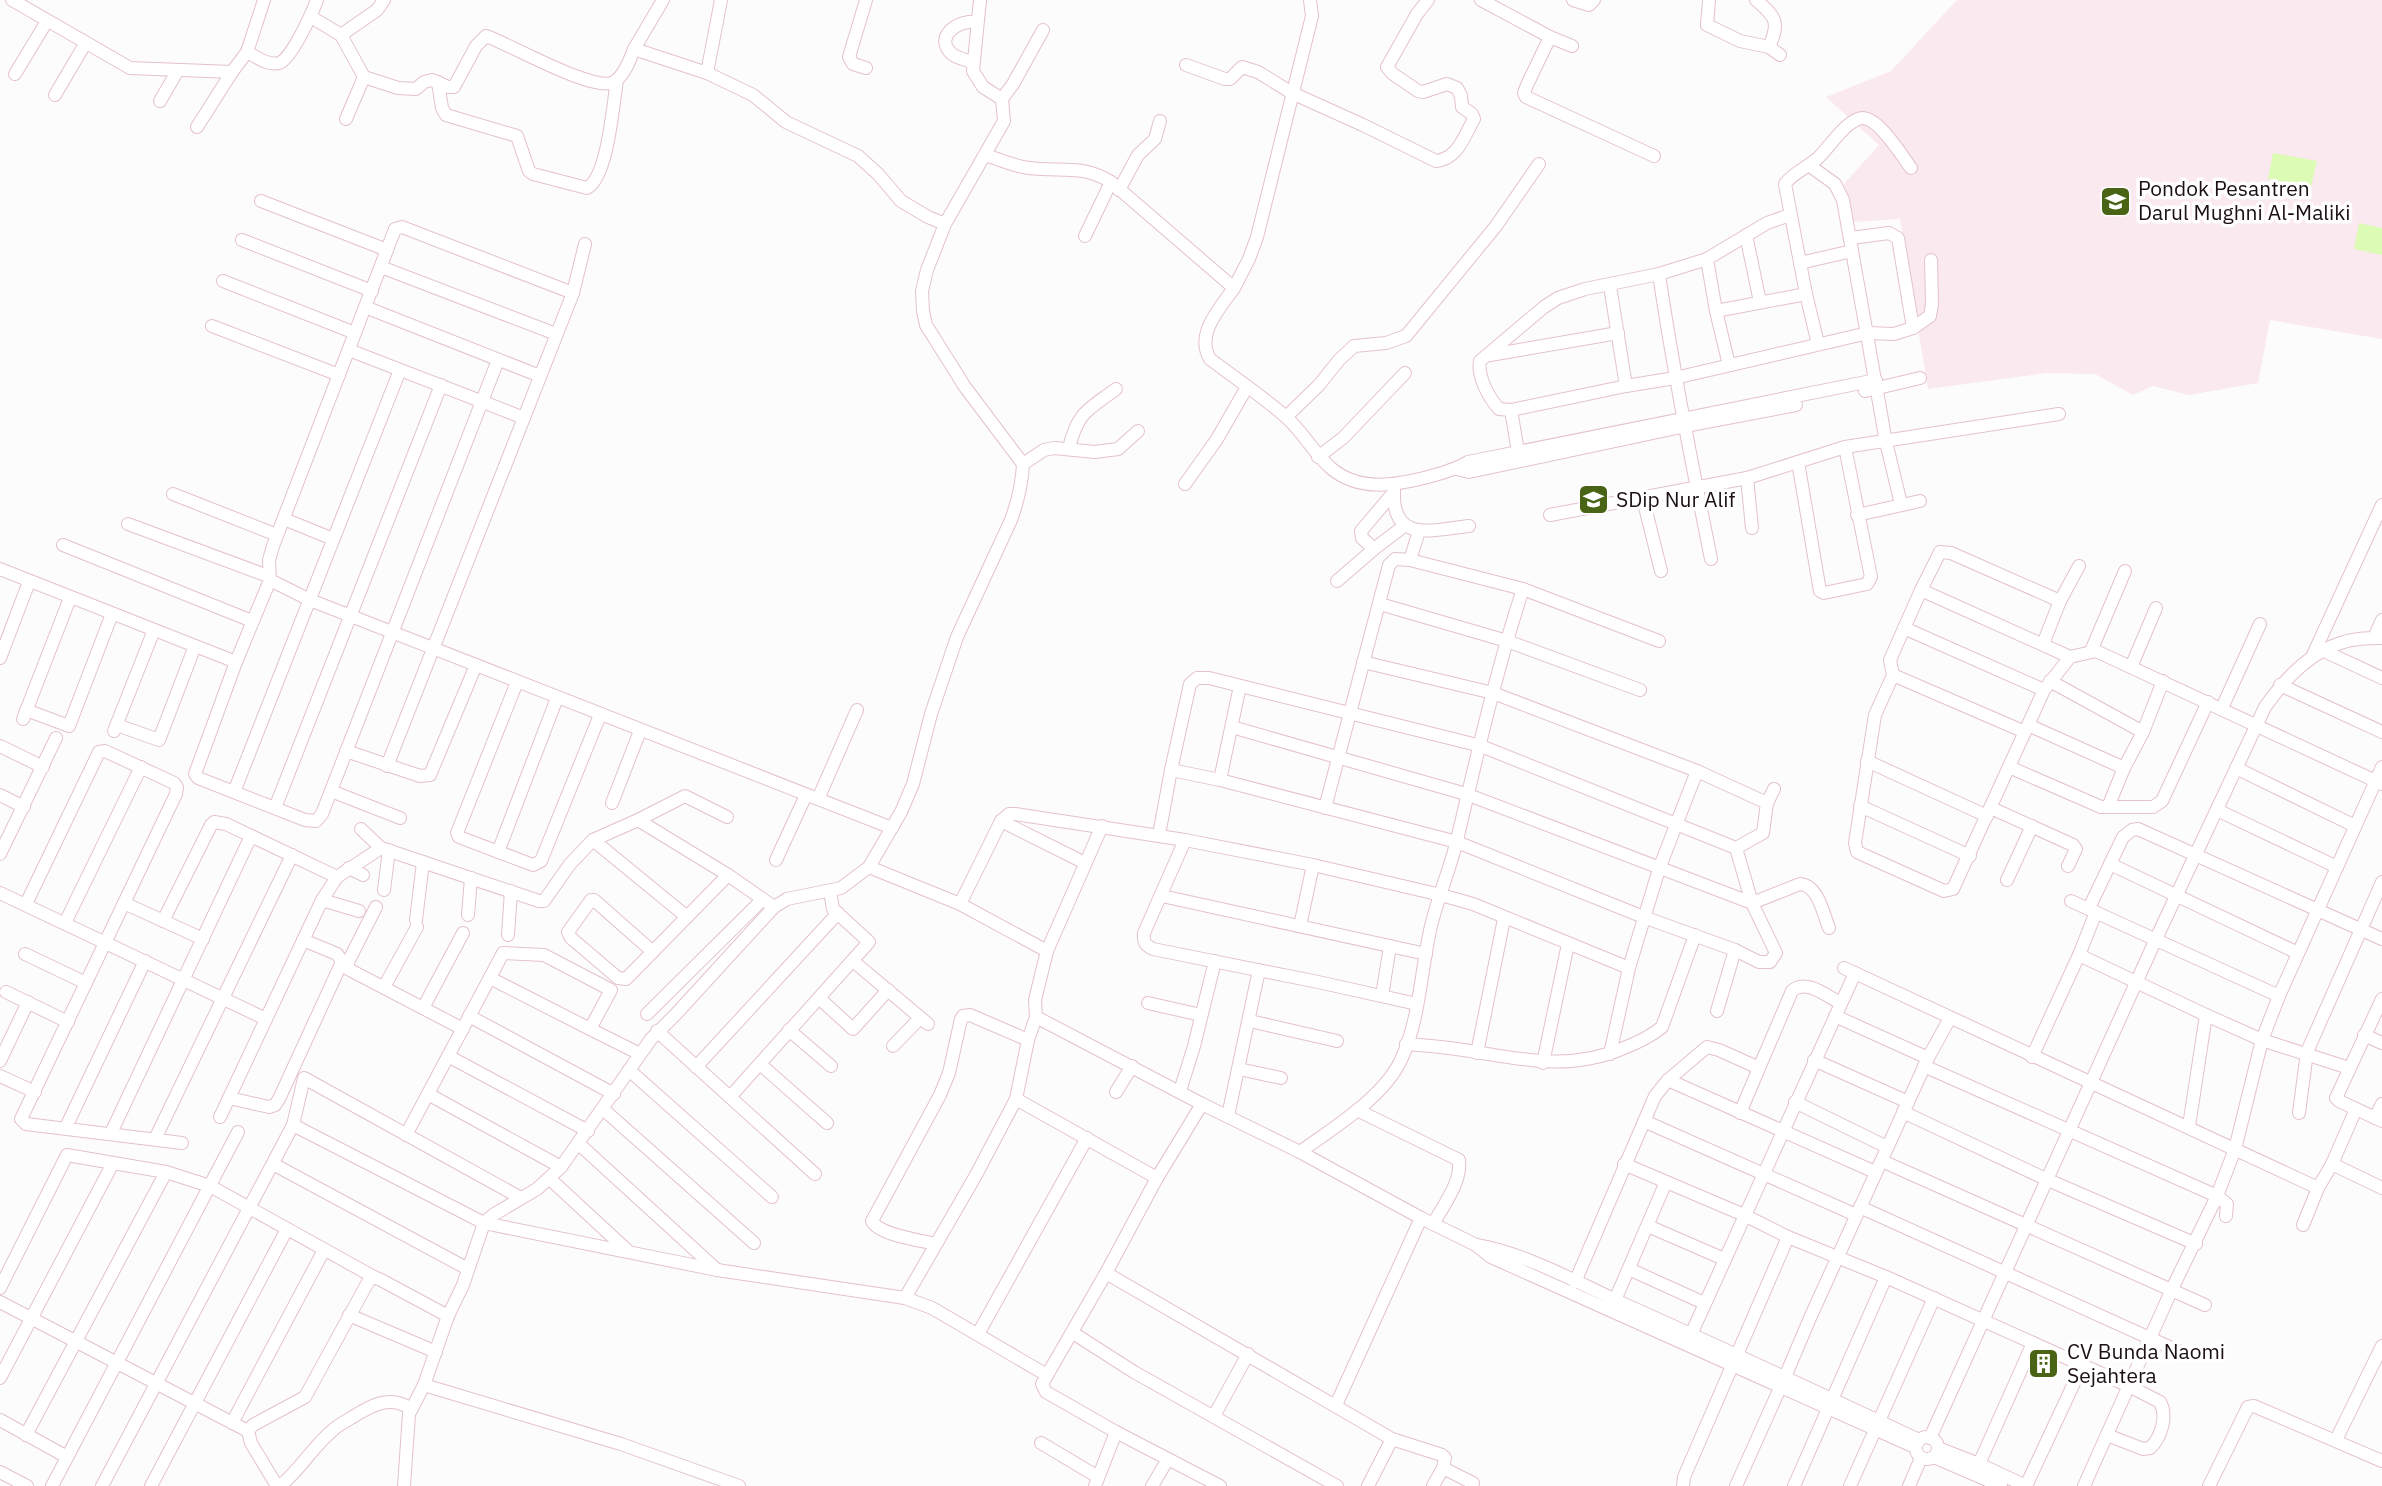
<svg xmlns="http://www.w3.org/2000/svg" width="2382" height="1486" font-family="'IBM Plex Sans',sans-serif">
	<rect width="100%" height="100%" fill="#fcfcfc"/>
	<!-- built -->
	<path fill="#fbe9f0" d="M1957,0H2382V339L2270,320L2258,383L2189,395L2153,386L2133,395L2095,374L2046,373L1928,389L1900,219L1854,222L1844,184L1879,145L1826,97L1891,71Z"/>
	<!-- green -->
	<g fill="#dcfbb4">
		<path d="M2273,153L2317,161L2311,187L2268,179Z"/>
		<path d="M2359,223L2382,228V255L2354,249Z"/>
	</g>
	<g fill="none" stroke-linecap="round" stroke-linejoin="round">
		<defs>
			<g id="minor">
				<path d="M12,0L130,68L232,72L247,52L264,0"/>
				<path d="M663,0L634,49L707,73L753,95L786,122L858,156L878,174L901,201L928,217L945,224"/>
				<path d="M866,0L849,57L853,64L866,68"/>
				<path d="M1481,0L1550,37L1572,46"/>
				<path d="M1573,0L1589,5L1594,0"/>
				<path d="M1709,0L1707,25L1740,41L1769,47"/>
				<path d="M1756,0C1776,17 1780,22 1769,47L1780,55"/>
				<path d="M311,17L341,35L364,77"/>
				<path d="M341,35L377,10L384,0"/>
				<path d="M1550,37L1527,85L1524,93L1526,97L1654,156"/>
				<path d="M247,52C257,57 268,66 279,63C291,60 312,13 317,0"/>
				<path d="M972,62C966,60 957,58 952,54C933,37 958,19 977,22"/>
				<path d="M1186,65L1225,79H1230L1242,67L1258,72L1292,93L1363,125L1436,161C1458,159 1464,136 1474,119L1472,114L1462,107L1461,96L1457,88L1447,84L1423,92L1418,91L1393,74L1387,67L1417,14L1428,0"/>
				<path d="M707,73L721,0"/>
				<path d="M15,74L47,21"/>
				<path d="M438,82L442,108L446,115L517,136L529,171L533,174L587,188C608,177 613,104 617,80"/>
				<path d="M55,95L85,44"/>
				<path d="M1002,99L1013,84L1043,30"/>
				<path d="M160,101L178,70"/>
				<path d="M346,119L364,77L398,88L416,89L424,82L432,80L448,87H454L476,46L486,36C510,44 594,93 614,82C624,76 630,60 634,49"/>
				<path d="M197,127L232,72"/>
				<path d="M986,155C1000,160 1014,166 1029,168C1061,172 1082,164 1111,182L1234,288C1220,308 1195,334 1210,359C1235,378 1262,396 1286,417C1304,433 1314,454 1332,469C1360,492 1396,485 1428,477C1442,473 1455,470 1468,462L1876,380"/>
				<path d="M1810,166L1835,184L1843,200L1886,442L1901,504"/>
				<path d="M1119,190L1138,155L1155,139L1160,121"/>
				<path d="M261,201L387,250"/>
				<path d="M1790,215L1767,223L1707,259L1659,274L1585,289L1558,298L1544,307L1480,361C1477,376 1489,398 1499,409L1511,410L1626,386L1675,378L1868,333L1894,334L1913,328L1898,238L1889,233L1851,238"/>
				<path d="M1746,235L1760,302"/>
				<path d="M1085,236L1111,182"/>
				<path d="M242,240L372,291"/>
				<path d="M1707,259L1716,311L1729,365"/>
				<path d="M1800,263L1852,251"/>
				<path d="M381,267L556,334"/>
				<path d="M1659,274C1673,369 1692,464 1711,559"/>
				<path d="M223,281L355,333"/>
				<path d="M1610,286L1626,386"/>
				<path d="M1234,288L1249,259L1257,237L1312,16L1310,0"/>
				<path d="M573,293L402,227L395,229L273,546L269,560L270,580L310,600L892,828"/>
				<path d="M365,307L540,376"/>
				<path d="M1716,311L1806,294"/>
				<path d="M212,326L339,375"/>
				<path d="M1913,328L1930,316L1932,304L1931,260"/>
				<path d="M1818,344L1806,294L1785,184C1792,173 1809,167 1819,157C1830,146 1843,125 1858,119C1875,111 1902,156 1911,168"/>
				<path d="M349,350L524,418"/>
				<path d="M1490,355L1618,333"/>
				<path d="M1865,391L1920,378"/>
				<path d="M1511,410L1519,458"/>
				<path d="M1286,417L1319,385L1339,360L1354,346L1386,343L1406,336L1496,226L1539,164"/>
				<path d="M1069,448C1078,411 1088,410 1116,389"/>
				<path d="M1318,457L1343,438L1405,373"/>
				<path d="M1798,462L1820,591L1824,593L1867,584L1871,577L1845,447"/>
				<path d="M1023,464L1044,450L1054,448L1095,452L1118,449L1138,431"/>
				<path d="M1457,469L1469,472L1686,426L1796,405"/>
				<path d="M1747,478L1752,528"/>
				<path d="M1185,484L1217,439L1247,387"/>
				<path d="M1394,489C1391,544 1432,530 1469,526"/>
				<path d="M173,494L277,535"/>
				<path d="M1643,499L1661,571"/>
				<path d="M1550,515L1747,478L1845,447L2059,414"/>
				<path d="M1857,515L1920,501"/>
				<path d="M284,519L333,539"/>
				<path d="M128,524L268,576"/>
				<path d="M63,545L252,621"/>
				<path d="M1374,549L1404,526"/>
				<path d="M1410,560L1419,531"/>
				<path d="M0,569L236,662"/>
				<path d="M270,580L236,662L195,774L198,778L305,820L316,821L322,814L498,360"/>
				<path d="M1337,581L1374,549L1362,538L1361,531L1394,492"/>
				<path d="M1921,590L2070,657"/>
				<path d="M2060,601L2079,566"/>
				<path d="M1380,604L1507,641L1640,690"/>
				<path d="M1904,628L2044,690"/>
				<path d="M2374,638L2382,620"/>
				<path d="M2043,644L2060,601L1951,553L1940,552L1921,590L1890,660L1893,675L1875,715L1855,843L1857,852L1944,891L1953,889L2044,690L2070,657L2096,651L2382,784"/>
				<path d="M2091,651L2125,571"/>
				<path d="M2324,651L2382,678"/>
				<path d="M2312,657L2382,505"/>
				<path d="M0,658L29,582"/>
				<path d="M1363,662L1493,693L1697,771L1767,803"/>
				<path d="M2131,667L2156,608"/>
				<path d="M1893,675L2025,732"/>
				<path d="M2050,681L2143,732"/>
				<path d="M517,682L457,833L459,837L533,865L541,861L600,715"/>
				<path d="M2280,685L2382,732"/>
				<path d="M2222,708L2260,624"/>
				<path d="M26,710L69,726L112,614"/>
				<path d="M23,719L70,598"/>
				<path d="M117,725L159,740L195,646"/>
				<path d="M2028,725L2124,768L2143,732L2163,681"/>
				<path d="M1232,727L1466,794L1752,903L1800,884C1818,885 1823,913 1829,928"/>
				<path d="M114,731L154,630"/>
				<path d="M0,746L43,767"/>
				<path d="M346,751L420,776L430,775L476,665"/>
				<path d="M1867,761L1987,816"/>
				<path d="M387,766L573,293L585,244"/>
				<path d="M2009,767L2101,807H2108"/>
				<path d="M2124,768L2108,807H2153L2162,801L2208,702"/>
				<path d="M2236,768L2355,826"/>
				<path d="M1220,780L1240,686"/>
				<path d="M331,791L400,818"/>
				<path d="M234,792L400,370"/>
				<path d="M0,795L24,807"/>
				<path d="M818,799L857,710"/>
				<path d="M612,803L640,731"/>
				<path d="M1860,806L1970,856"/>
				<path d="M275,808L441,385"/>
				<path d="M1325,808L1389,565L1395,559L1410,560L1523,589L1659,641"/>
				<path d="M1991,808L2073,845L2076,849L2068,866"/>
				<path d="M2217,810L2337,867"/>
				<path d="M638,820L685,796L727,817"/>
				<path d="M1001,821L1085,863"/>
				<path d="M361,829L381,848"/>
				<path d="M1159,835L1171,770"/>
				<path d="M593,840L687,917"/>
				<path d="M1185,840L1144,933C1143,942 1145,945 1153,949L1318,982L1417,1004"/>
				<path d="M1736,848L1752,903L1776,953L1770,962H1759L1735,950L1646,918L1457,842L1220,780L1171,770L1190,684L1197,678H1209L1481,746L1736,848L1763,833L1767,803L1774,789"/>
				<path d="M498,852L557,698"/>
				<path d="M0,854L56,738"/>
				<path d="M776,860L806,795"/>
				<path d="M2110,864L2298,953"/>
				<path d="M869,867L960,904L1047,951"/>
				<path d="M349,868L363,875"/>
				<path d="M2007,880L2032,826"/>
				<path d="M384,890L389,850"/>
				<path d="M0,893L266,1019"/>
				<path d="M1162,896L1426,954"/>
				<path d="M322,900L359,911"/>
				<path d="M2071,901L2279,996"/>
				<path d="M124,903L203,939"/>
				<path d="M26,904L99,752L105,751L174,783L177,787L176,794L21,1119L26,1124L182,1143"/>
				<path d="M960,904L1001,821L1009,814H1015L1185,840L1313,865L1441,895L1473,904L1629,968"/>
				<path d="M376,907L348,962V969L463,1029"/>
				<path d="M2089,908L2123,837L2132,830L2138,829L2382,939"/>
				<path d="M468,915L471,878"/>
				<path d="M416,920L423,862"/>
				<path d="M163,921L211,825L214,822L226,824L337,877"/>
				<path d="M65,923L141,767"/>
				<path d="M1300,926L1313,865"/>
				<path d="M508,935L511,891"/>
				<path d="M653,952L594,900H591L568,932L571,938L618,978L626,979L728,875"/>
				<path d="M25,954L86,983"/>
				<path d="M2079,955L2206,1015L2262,1040L2349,1068"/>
				<path d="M853,961L928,1024"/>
				<path d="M1844,968L2318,1188L2332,1164L2356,1109"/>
				<path d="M490,978L590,1029"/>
				<path d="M384,987L417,927"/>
				<path d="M6,992L68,1022"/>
				<path d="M1382,996L1390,946"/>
				<path d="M819,998L853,1029L888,990"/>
				<path d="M2382,999L2336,1098L2339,1101L2382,1121"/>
				<path d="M1148,1003L1201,1015"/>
				<path d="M423,1008L463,933"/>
				<path d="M1717,1011L1735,950"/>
				<path d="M647,1014L762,900"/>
				<path d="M469,1016L614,1094"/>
				<path d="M1835,1016L1928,1058"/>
				<path d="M1036,1017L1202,1104L1300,1152L1421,1218L1476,1245L1491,1257L1915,1447"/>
				<path d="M1250,1021L1337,1041"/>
				<path d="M789,1030L831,1066"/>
				<path d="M657,1031L815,1174"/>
				<path d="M2364,1035L2382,1043"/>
				<path d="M1406,1044C1421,1045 1435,1046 1449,1048C1512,1056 1563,1074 1624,1048C1638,1042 1650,1037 1662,1027L1695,935"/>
				<path d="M893,1046L920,1018"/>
				<path d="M1477,1053L1504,919"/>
				<path d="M1610,1054L1629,968L1659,869L1697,771"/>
				<path d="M448,1056L588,1131"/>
				<path d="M2032,1057L2079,955L2096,912"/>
				<path d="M1814,1060L1908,1102"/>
				<path d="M0,1061L28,1002"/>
				<path d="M1543,1063L1568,944"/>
				<path d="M760,1064L827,1123"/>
				<path d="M1924,1066L2217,1196L2227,1204L2226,1216"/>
				<path d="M696,1067L838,913"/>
				<path d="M1239,1069L1281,1078"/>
				<path d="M629,1070L772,1197"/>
				<path d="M0,1076L35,1092"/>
				<path d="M1668,1080L1875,1172"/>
				<path d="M1180,1091L1194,1046L1215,961"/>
				<path d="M1116,1092L1132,1066"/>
				<path d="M428,1094L561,1167"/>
				<path d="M730,1097L869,942L833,909L830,891"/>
				<path d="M229,1098L269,1107L275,1105L279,1099L341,964V960L337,954L303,940"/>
				<path d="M1016,1099L1157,1178"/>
				<path d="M1795,1102L1887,1147"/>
				<path d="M1202,1104L1157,1178L1106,1273L1042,1384L1046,1392L1116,1432L1220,1486"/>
				<path d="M603,1109L754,1243"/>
				<path d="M1357,1110L1459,1160C1462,1182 1443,1206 1433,1224"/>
				<path d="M1903,1112L2048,1180L2196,1244"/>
				<path d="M1740,1113L1759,1068"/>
				<path d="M2299,1113L2307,1052L2382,882"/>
				<path d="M1228,1116L1259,970"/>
				<path d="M220,1117L322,900L337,877L381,848L539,901H544L570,864L593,840L638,820L728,875L774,907"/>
				<path d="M2375,1118L2382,1104"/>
				<path d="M1644,1121L1856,1215"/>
				<path d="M293,1125L484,1223L717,1270L905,1298L932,1308L1045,1374"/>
				<path d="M2189,1126L2206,1015"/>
				<path d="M66,1127L145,961"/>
				<path d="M111,1133L251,836"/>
				<path d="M406,1135L503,953L544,955L611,990L590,1029L640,1054"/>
				<path d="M155,1139L292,855"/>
				<path d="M579,1144L717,1270"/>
				<path d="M1300,1152C1333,1128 1383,1098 1401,1060C1420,1019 1421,969 1431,926C1438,897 1450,869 1457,840C1477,756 1496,671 1523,589"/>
				<path d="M1882,1161L2205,1305"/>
				<path d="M273,1164L468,1269"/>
				<path d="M1624,1164L1744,1215L1788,1237L1886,1277L2129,1386L2160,1402C2168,1416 2161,1438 2150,1448L2143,1449L2107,1435"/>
				<path d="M2332,1164L2382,1188"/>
				<path d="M550,1179L629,1252"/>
				<path d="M1860,1207L2187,1355"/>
				<path d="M2303,1225L2318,1188"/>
				<path d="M1648,1226L1724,1259"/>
				<path d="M935,1244C919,1240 879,1235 872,1221L940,1095L949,1073L961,1019L963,1016L970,1015L1028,1040"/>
				<path d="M1476,1245C1522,1252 1581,1284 1624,1304C1723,1348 1821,1394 1919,1440"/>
				<path d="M1629,1269L1704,1303"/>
				<path d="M1106,1273L1392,1439L1442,1455L1445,1458L1443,1468L1433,1486"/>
				<path d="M1575,1282L1655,1096L1668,1080L1707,1047L1719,1050L1759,1068L1792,991C1805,978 1827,996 1840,1003"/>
				<path d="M0,1288L67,1155L166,1172L210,1186L374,1277"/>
				<path d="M905,1298L976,1175L1016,1099L1028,1040L1036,1017L1035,1000L1047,951L1102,826"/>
				<path d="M0,1302L248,1431"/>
				<path d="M1612,1307L1666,1182"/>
				<path d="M349,1315L436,1352"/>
				<path d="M1073,1333L1134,1372L1337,1486"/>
				<path d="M978,1334L1087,1138"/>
				<path d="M1689,1339L1855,973"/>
				<path d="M1785,1377L1810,1318L1928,1058L1950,1018"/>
				<path d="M0,1378L113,1163"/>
				<path d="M424,1385L621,1444L739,1486"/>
				<path d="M1336,1405L1421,1218"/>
				<path d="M1214,1416L1248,1354"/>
				<path d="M0,1420L67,1457"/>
				<path d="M1879,1421L1934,1298"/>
				<path d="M232,1423L324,1250"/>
				<path d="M26,1435L166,1172"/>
				<circle cx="1927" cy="1448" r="11"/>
				<path d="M1930,1438L2155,941L2265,707C2284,680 2310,651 2344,642C2355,638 2370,638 2382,638"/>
				<path d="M2336,1440L2382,1346"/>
				<path d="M1041,1443L1098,1477"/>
				<path d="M1938,1448L1979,1464L2026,1486"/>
				<path d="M1934,1457L2001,1486"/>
				<path d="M1979,1464L2033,1343"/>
				<path d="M1443,1468L1473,1483"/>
				<path d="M0,1472L27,1486"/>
				<path d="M52,1486L238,1132"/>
				<path d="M102,1486L293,1125L304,1078L521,1198"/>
				<path d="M151,1486L287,1229"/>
				<path d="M277,1486L251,1443L248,1431L253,1425L305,1397L368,1282L374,1277L381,1280L448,1316"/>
				<path d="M280,1486C301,1469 313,1446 333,1430C338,1425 345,1422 351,1418C370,1406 390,1394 411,1409"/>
				<path d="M404,1486L409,1414L424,1385L448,1316L463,1285L484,1223L493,1215L537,1189L561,1167L651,1039L676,1014L774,907L787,899L841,888L869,867L901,812L913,784L931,714L957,637L1011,520C1018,501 1022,484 1023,464L965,387L926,325L923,311L922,291L927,270L945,224L1004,121L1002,99L983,87L973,71L980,0"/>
				<path d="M1095,1486L1116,1432"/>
				<path d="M1152,1486L1168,1459"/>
				<path d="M1368,1486L1392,1439"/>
				<path d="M1683,1486L1684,1477L1788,1237"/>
				<path d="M1736,1486L1780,1388"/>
				<path d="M1794,1486L1886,1277"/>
				<path d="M1850,1486L1875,1430"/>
				<path d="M1909,1486L1921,1458"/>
				<path d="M2026,1486L2082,1366"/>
				<path d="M2084,1486L2172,1289L2217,1196L2235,1149L2262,1040L2279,996L2382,767"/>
				<path d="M2209,1486L2245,1413L2248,1407L2254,1406L2382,1461"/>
			</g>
		</defs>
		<!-- minor casing -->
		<use href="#minor" stroke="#e4c1cf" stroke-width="14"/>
		<!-- minor -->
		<use href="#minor" stroke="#fff" stroke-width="12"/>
	</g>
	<!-- icons -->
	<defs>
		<symbol id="school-square" viewBox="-11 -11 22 22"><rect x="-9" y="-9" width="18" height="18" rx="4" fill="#496415" stroke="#fff"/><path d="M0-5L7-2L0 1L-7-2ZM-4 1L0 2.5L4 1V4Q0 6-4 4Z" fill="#fff"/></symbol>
		<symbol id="building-square" viewBox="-11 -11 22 22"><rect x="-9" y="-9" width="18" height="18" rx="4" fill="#496415" stroke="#fff"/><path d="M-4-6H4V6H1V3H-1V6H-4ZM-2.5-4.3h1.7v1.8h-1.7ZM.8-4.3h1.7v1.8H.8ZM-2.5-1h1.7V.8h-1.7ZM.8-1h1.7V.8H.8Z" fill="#fff"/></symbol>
	</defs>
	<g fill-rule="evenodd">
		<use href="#school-square" x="2098" y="184" width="35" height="35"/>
		<use href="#school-square" x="1576" y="482" width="35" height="35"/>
		<use href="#building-square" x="2026" y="1346" width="35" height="35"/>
	</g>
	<g text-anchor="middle" stroke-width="7" stroke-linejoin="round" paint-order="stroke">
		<!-- poi labels -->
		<g font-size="21" fill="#1c1015" stroke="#fff" text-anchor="start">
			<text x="2138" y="196">Pondok Pesantren<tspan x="2138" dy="24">Darul Mughni Al-Maliki</tspan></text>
			<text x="1616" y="507">SDip Nur Alif</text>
			<text x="2067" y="1359">CV Bunda Naomi<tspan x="2067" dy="24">Sejahtera</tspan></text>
		</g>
	</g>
</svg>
